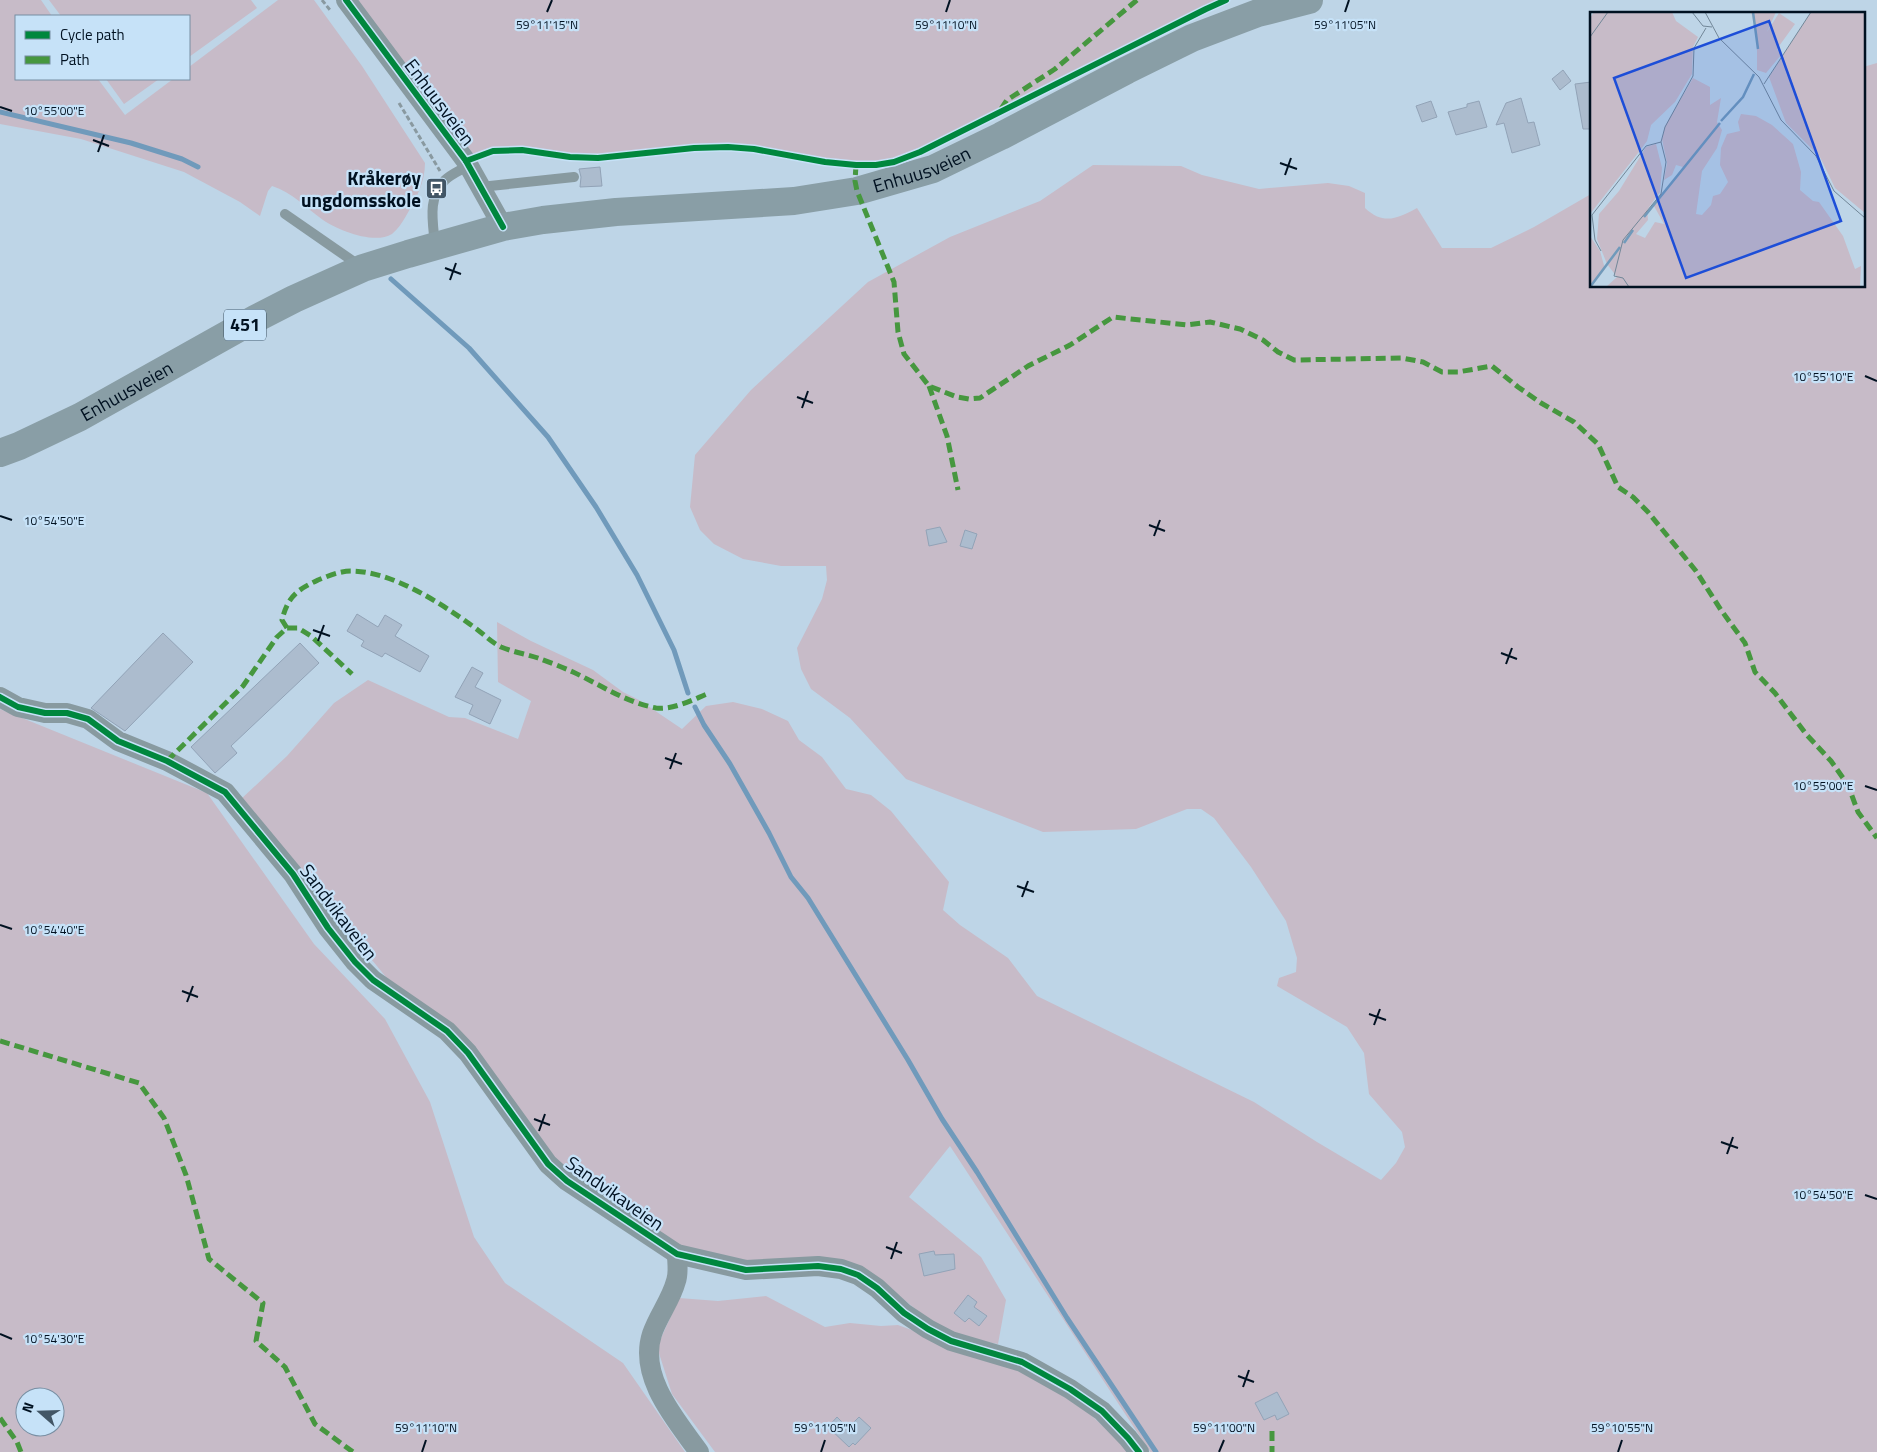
<svg xmlns="http://www.w3.org/2000/svg" width="1877" height="1452" font-family="'Titillium Web',sans-serif">
	<rect width="100%" height="100%" fill="#bed5e7"/>
	<!-- green -->
	<g fill="#c7bbc8" fill-rule="evenodd">
		<path d="M0,0H41L52,16H16V79H98L125,115L173,79H189V67L278,0H314L362,66L425,163C425,182 416,199 406,216C402,223 398,229 392,234C374,245 338,230 323,220C306,208 292,192 272,186L268,191L260,216L240,202L184,172L81,139L0,124Z"/>
		<path d="M49,0H251L257,8L189,57V16H61Z"/>
		<path d="M346,0H1226L1206,9L920,152C906,158 892,163 877,165C827,170 778,149 730,147C696,146 664,151 631,155C620,156 608,158 597,158C563,158 529,147 495,151C485,152 475,158 466,161Z"/>
		<path d="M1877,63V1452H1150L950,1146L909,1197L981,1257L1006,1300L998,1344L947,1335L869,1271L749,1261L657,1240L560,1170L459,1037L400,994L240,800L287,756L334,703L368,680L449,717L465,718L518,739L531,701L498,682L497,622L531,641L593,670L623,692L639,700L682,729L706,706L733,702L762,709L788,721L799,740L822,757L846,789L871,795L891,811L949,882L943,910L960,925L1008,958L1037,996L1254,1102L1317,1142L1381,1180L1396,1163L1405,1147L1402,1132L1369,1094L1364,1053L1347,1027L1277,986L1279,978L1296,972L1297,958L1286,921L1251,867L1214,818L1201,809H1187L1136,829L1043,832L906,779L850,718L811,689L801,669L797,648L822,599L827,580L826,566H781L743,559L714,544L700,530L690,507L695,455L751,390L868,282L950,237L1040,201L1093,165L1181,166L1202,175L1259,189L1328,183L1349,186L1365,193V208C1383,225 1397,219 1417,208L1442,248H1491L1534,227L1591,194V286H1863V67Z"/>
		<path d="M106,79H159L124,104Z"/>
		<path d="M0,709L207,793L314,944L385,1019L430,1102L474,1237L505,1283L623,1363L685,1452H0ZM25,1397H55V1427H25Z"/>
		<path d="M766,1296L825,1327L850,1323L881,1326L898,1325L999,1362L1035,1377L1090,1414L1124,1446L1128,1452H715L672,1394L657,1347L679,1298L718,1301Z"/>
	</g>
	<g fill="none" stroke-linecap="round" stroke-linejoin="round">
		<!-- stream -->
		<g stroke="#709abb" stroke-width="5">
			<path d="M0,112L131,143L182,159L198,167"/>
			<path d="M391,279L469,348L548,437L596,507L637,575L674,650L688,693"/>
			<path d="M695,707L704,725L730,764L769,833L791,877L808,898L908,1060L942,1119L977,1172L1067,1318L1156,1452"/>
		</g>
	</g>
	<!-- building -->
	<g fill="#acbcce" stroke="#92a3b7">
		<path d="M1563,70L1571,81L1560,90L1552,79Z"/>
		<path d="M1591,82V129H1583L1575,84Z"/>
		<path d="M1521,98L1528,123L1534,122L1540,145L1512,153L1504,123L1496,125L1506,103Z"/>
		<path d="M1431,101L1437,117L1422,122L1416,106Z"/>
		<path d="M1479,101L1487,127L1456,135L1448,112L1467,107V104Z"/>
		<path d="M600,167L602,186L580,187L581,177L579,169Z"/>
		<path d="M940,527L947,542L929,546L926,530Z"/>
		<path d="M965,530L977,534L972,549L960,546Z"/>
		<path d="M357,614L378,627L385,615L402,625L395,636L429,656L420,672L385,653L382,657L361,646L364,641L347,631Z"/>
		<path d="M163,633L193,662L125,731L91,708Z"/>
		<path d="M300,643L319,663L231,746L237,753L215,773L191,747Z"/>
		<path d="M472,667L483,673L475,687L501,700L490,724L469,714L473,705L455,697Z"/>
		<path d="M934,1251L935,1255L954,1254L955,1269L924,1276L919,1254Z"/>
		<path d="M968,1295L977,1302L974,1307L987,1316L979,1326L969,1318L965,1322L954,1313Z"/>
		<path d="M1277,1392L1289,1414L1277,1420L1275,1415L1264,1420L1255,1403Z"/>
		<path d="M837,1417L848,1428L859,1417L871,1428L855,1445L853,1443L849,1447L828,1427Z"/>
	</g>
	<g fill="none" stroke-linecap="round" stroke-linejoin="round">
		<!-- path -->
		<g stroke="#8999a0" stroke-width="3" stroke-dasharray="5 2.5" stroke-linecap="butt">
			<path d="M322,0L330,10"/>
			<path d="M399,103L440,171"/>
		</g>
		<!-- lane -->
		<g stroke="#889aa0" stroke-width="10">
			<path d="M482,190L490,186L574,177"/>
			<path d="M285,214L360,266"/>
			<path d="M435,245C433,222 427,198 445,180C451,174 461,170 469,165"/>
		</g>
		<!-- street -->
		<g stroke="#889aa0" stroke-width="20">
			<path d="M346,0L466,161L503,227"/>
			<path d="M0,697L18,707L45,713H67L88,719L118,741L167,761L225,792L293,874L328,928L355,962L373,980L447,1031L468,1053L548,1164L567,1181L677,1254L746,1270L818,1266L841,1269L858,1275L877,1288L904,1313L928,1329L951,1341L1022,1362L1070,1389L1102,1411L1128,1438L1139,1452"/>
			<path d="M677,1254C677,1262 679,1273 676,1281C671,1300 658,1316 652,1334C638,1377 676,1420 699,1452"/>
		</g>
		<!-- primary -->
		<path stroke="#899ea6" stroke-width="28" id="s1" d="M0,453L19,446L80,417L255,319L294,299L363,268L408,254L503,227L543,220L616,212L794,201L857,191L933,169L1001,136L1127,70L1192,38L1258,13L1309,0"/>
		<!-- quiet -->
		<g stroke="#46973f" stroke-width="5" stroke-dasharray="10 5" stroke-linecap="butt">
			<path d="M1001,109L1007,100L1055,69L1137,0"/>
			<path d="M856,165L855,181L857,191L894,282L898,332L904,354L929,386L957,397L969,399L980,398L1028,366L1070,345L1113,317L1187,325L1210,322L1240,329L1263,340L1278,352L1294,360L1402,358L1423,362L1442,372H1458L1492,366L1518,387L1541,403L1574,422L1598,444L1618,487L1633,497L1648,512L1696,571L1721,610L1745,643L1755,672L1775,693L1806,734L1831,761L1848,785L1858,812L1877,838"/>
			<path d="M929,386L947,436L958,490"/>
			<path d="M287,628L282,620C288,596 297,590 318,580C328,576 340,571 351,571C391,571 439,602 471,625C482,632 489,641 501,647C513,652 526,654 538,658C549,662 562,667 573,672C601,685 625,702 656,708C673,710 692,700 707,694"/>
			<path d="M167,761L243,686L277,637L287,628H298L311,636L352,674"/>
			<path d="M0,1041L139,1083L164,1118L186,1175L209,1259L263,1303L256,1341L285,1367L315,1424L353,1452"/>
			<path d="M0,1418L17,1442L21,1452"/>
			<path d="M1272,1431V1452"/>
		</g>
		<defs>
			<g id="cycleway">
				<path d="M346,0L466,161L503,227"/>
				<path d="M466,161L493,151L522,150L570,157L598,158L694,148L728,147L754,149L825,162L856,165H876L894,162L920,152L1206,9L1226,0"/>
				<path d="M0,697L18,707L45,713H67L88,719L118,741L167,761L225,792L293,874L328,928L355,962L373,980L447,1031L468,1053L548,1164L567,1181L677,1254L746,1270L818,1266L841,1269L858,1275L877,1288L904,1313L928,1329L951,1341L1022,1362L1070,1389L1102,1411L1128,1438L1139,1452"/>
			</g>
		</defs>
		<!-- cycleway casing -->
		<use href="#cycleway" stroke="#c6e2f8" stroke-width="9"/>
		<!-- cycleway -->
		<use href="#cycleway" stroke="#00873e" stroke-width="6"/>
	</g>
	<!-- ticks -->
	<path fill="none" stroke="#001121" stroke-width="2" d="M547,12L552,0M946,12L950,0M1345,12L1349,0M0,107L12,111M93,140L109,146M98,152L104,135M1280,163L1297,169M1285,175L1291,158M445,268L461,274M450,280L456,263M1865,376L1877,381M797,397L813,403M802,408L808,391M0,516L12,520M1149,525L1165,531M1154,536L1160,520M313,630L330,636M318,641L324,625M1501,653L1517,659M1506,664L1512,648M665,758L682,764M670,769L676,753M1865,786L1877,790M1017,886L1034,892M1022,897L1028,881M0,925L12,929M182,991L198,997M187,1002L193,986M1369,1014L1386,1020M1374,1025L1380,1009M534,1119L550,1125M539,1131L545,1114M1721,1142L1738,1148M1727,1154L1733,1137M1865,1195L1877,1199M886,1247L902,1253M891,1259L897,1242M0,1334L12,1339M1238,1376L1254,1382M1243,1387L1249,1370M422,1452L426,1440M821,1452L825,1440M1219,1452L1224,1440M1618,1452L1622,1440"/>
	<!-- icons -->
	<defs>
		<symbol id="bus-square" viewBox="-11 -11 22 22"><rect x="-9" y="-9" width="18" height="18" rx="4" fill="#425666" stroke="#c6e2f8"/><path d="M-5-6H5V4H4V6H2V4H-2V6H-4V4H-5ZM-3.5-4V0h7V-4ZM-3.5 1.2v1.5H-2V1.2ZM2 1.2v1.5H3.5V1.2Z" fill="#fff"/></symbol>
	</defs>
	<g fill-rule="evenodd">
		<use href="#bus-square" x="424" y="176" width="25" height="25"/>
	</g>
	<g text-anchor="middle" stroke-width="4.5" stroke-linejoin="round" paint-order="stroke">
		<!-- shield labels -->
		<rect fill="#c6e2f8" stroke="#3b5062" stroke-width="1" x="224" y="309.5" width="42" height="31" rx="4"/>
		<g font-size="18" font-weight="bold" fill="#001121">
			<text x="245" y="331">451</text>
		</g>
		<!-- street labels -->
		<g font-size="19" fill="#001121" stroke="#c6e2f8">
			<text transform="translate(440 102) rotate(53)" y="7">Enhuusveien</text>
			<text dy="7" stroke="none"><textPath href="#s1" startOffset="978">Enhuusveien</textPath></text>
			<text dy="7" stroke="none"><textPath href="#s1" startOffset="141">Enhuusveien</textPath></text>
			<text transform="translate(339 912) rotate(53)" y="7">Sandvikaveien</text>
			<text transform="translate(615 1193) rotate(35)" y="7">Sandvikaveien</text>
		</g>
		<!-- poi labels -->
		<g font-size="19" font-weight="bold" fill="#001121" stroke="#c6e2f8" text-anchor="end">
			<text x="421" y="185">Kråkerøy<tspan x="421" dy="22">ungdomsskole</tspan></text>
		</g>
	</g>
	<!-- overview -->
	<g transform="translate(1590 12)">
		<rect width="275" height="275" fill="#bed5e7"/>
		<path d="M4,0H82L86,9L108,25L103,35L102,62L85,90L61,113L57,129L48,141L0,202V6ZM161,0H186L177,20L189,1L205,12L187,37L191,43L176,61L167,58V23ZM221,0H275V201L245,176L230,145L196,111L179,65ZM103,66L120,75V93L131,86L127,110L132,118L127,136L112,159L106,202L112,203L121,193L123,184L130,182L138,170L130,153L131,136L137,122L150,119L148,110L151,102L166,104L182,113L203,132L211,160L210,178L223,189L229,190L253,224L265,257L271,254L270,275H16L27,265L17,252L7,227L9,202L29,179L56,135L66,132L72,156L70,180L57,198L58,208L46,222L55,226L65,210L74,212L64,194L93,155L86,153L82,163L74,168L77,151L72,127L75,114ZM0,224L10,239L15,257L1,275Z" fill="#c7bbc8"/>
		<path fill="none" stroke="#709abb" stroke-width="2.5" d="M163,0L168,37M131,109L153,85L164,62M54,205L130,111M34,231L43,218M0,275L30,235"/>
		<path fill="none" stroke="#728798" stroke-width="1" d="M102,0L113,14L122,15M115,0L129,26L169,65L191,108L226,144L244,179L275,206M0,25L18,0M174,72L221,0M11,239L5,228L2,203L56,134L71,130M24,264L33,228L71,182L76,150L71,130L75,115L103,64L104,36L116,16M24,264L33,266L39,275"/>
		<path fill="#1d4ed8" fill-opacity="0.15" stroke="#1d4ed8" stroke-width="2.5" d="M179,9L251,209L96,266L24,66Z"/>
		<rect width="275" height="275" fill="none" stroke="#001121" stroke-width="2.5"/>
	</g>
	<g font-size="12" text-anchor="middle" fill="#001121" stroke="#c6e2f8" stroke-width="4.5" stroke-linejoin="round" paint-order="stroke">
		<text x="547" y="29">59°11'15"N</text>
		<text x="946" y="29">59°11'10"N</text>
		<text x="1345" y="29">59°11'05"N</text>
		<text x="54" y="115">10°55'00"E</text>
		<text x="1823" y="381">10°55'10"E</text>
		<text x="54" y="525">10°54'50"E</text>
		<text x="1823" y="790">10°55'00"E</text>
		<text x="54" y="934">10°54'40"E</text>
		<text x="1823" y="1199">10°54'50"E</text>
		<text x="54" y="1343">10°54'30"E</text>
		<text x="426" y="1432">59°11'10"N</text>
		<text x="825" y="1432">59°11'05"N</text>
		<text x="1224" y="1432">59°11'00"N</text>
		<text x="1622" y="1432">59°10'55"N</text>
	</g>
	<!-- legend -->
	<rect x="15" y="15" width="175" height="65" fill="#c6e2f8" stroke="#778ea2"/>
	<rect x="25" y="31" width="25" height="8" fill="#00873e" stroke="#778ea2"/>
	<text x="60" y="40" font-size="15" fill="#001121">Cycle path</text>
	<rect x="25" y="56" width="25" height="8" fill="#46973f" stroke="#778ea2"/>
	<text x="60" y="65" font-size="15" fill="#001121">Path</text>
	<!-- north arrow -->
	<g transform="translate(40 1412) rotate(290)"><circle r="24" fill="#c6e2f8" stroke="#778ea2"/>
	<path d="M0-4L9 19L0 12L-9 19Z" fill="#425666"/>
	<text y="-8" font-size="14" font-weight="bold" text-anchor="middle" fill="#001121">N</text>
	</g>
</svg>
